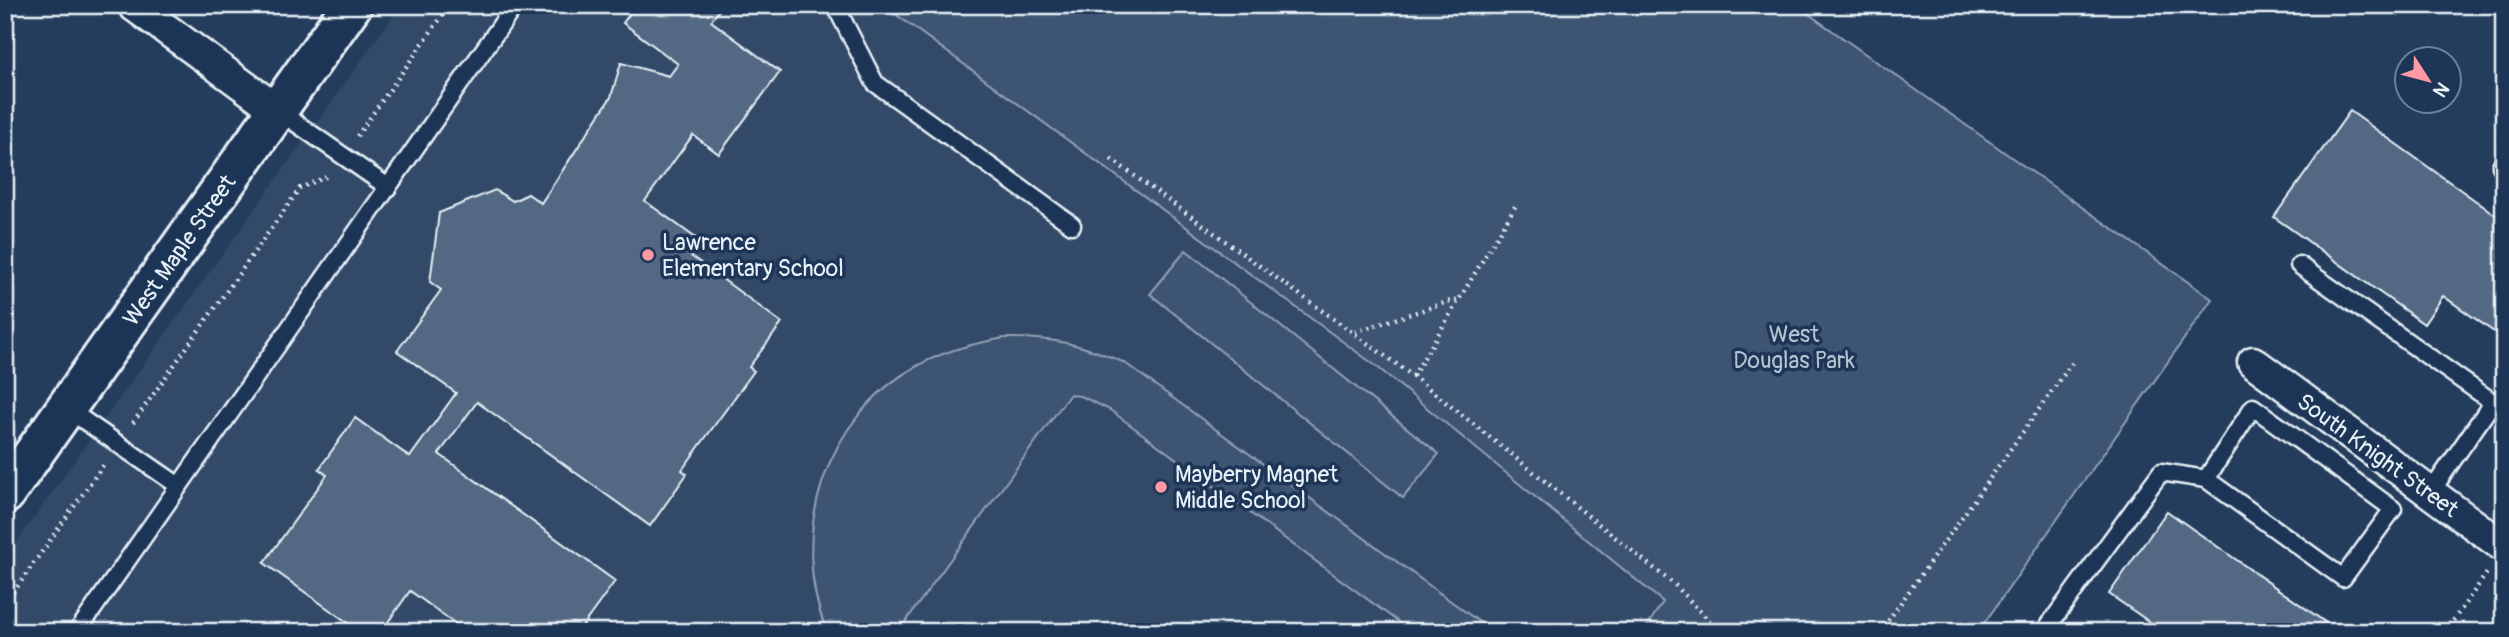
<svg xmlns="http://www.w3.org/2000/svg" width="2509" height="637" font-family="Pangolin,sans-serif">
	<rect width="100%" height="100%" fill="#253d5d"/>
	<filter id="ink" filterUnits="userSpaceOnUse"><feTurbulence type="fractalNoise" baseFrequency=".0143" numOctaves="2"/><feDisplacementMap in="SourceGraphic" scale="14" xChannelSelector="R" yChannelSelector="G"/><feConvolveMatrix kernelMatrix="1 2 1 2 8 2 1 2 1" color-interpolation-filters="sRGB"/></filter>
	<g filter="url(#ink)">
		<!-- built -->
		<path fill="#334a68" d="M401,5H883L1376,366L1663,602L1643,632H5V558Z"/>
		<!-- green -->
		<g fill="#3e5472" stroke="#93a2b5" stroke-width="2">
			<path d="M883,5H1796L2212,299L1978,632H1643L1663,602L1376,366Z"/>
			<path d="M1186,250L1439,454L1403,498L1150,294Z"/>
			<path d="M1005,338C1051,337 1083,344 1125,363L1493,632H1412L1110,410L1083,397L1070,394L898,632H827C787,535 825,415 919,365C946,350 974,343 1005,338Z"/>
		</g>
		<!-- building -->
		<g fill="#536782" stroke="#e8f1f8" stroke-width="2">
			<path d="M636,5H723L711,21L780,72L719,154L693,135L645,201L697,239L687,253L782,323L749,367L754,371L682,470L687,474L650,526L477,402L439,454L615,581L578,632H467L410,591L381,632H361L264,563L327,475L319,469L355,418L410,457L456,393L397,351L441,290L430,282L439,213L495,190L513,201L528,194L541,203L611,97L621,63L669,76L678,64L623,23Z"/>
			<path d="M2350,111L2504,221V339L2443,296L2424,324L2274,217Z"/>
			<path d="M2167,511L2339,632H2145L2151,623L2109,594Z"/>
		</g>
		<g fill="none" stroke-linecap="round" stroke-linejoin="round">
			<defs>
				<g id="lane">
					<path d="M835,5L875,83L1072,225"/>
					<path d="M277,110L388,187L515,5"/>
					<path d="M2504,160L2501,166L2504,170"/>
					<path d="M2299,265L2504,410"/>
					<path d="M66,408L179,486"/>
					<path d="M2430,493L2493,402"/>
					<path d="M77,632L388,187"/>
					<path d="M2044,632L2161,472L2206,479L2343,578L2393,509L2253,407L2206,479"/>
				</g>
				<g id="street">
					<path d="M133,5L277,110"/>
					<path d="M2253,362L2504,547"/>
				</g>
				<path id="secondary" d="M5,494L352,5"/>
			</defs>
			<!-- lane casing -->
			<use href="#lane" stroke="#e8f1f8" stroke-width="21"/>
			<!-- street casing -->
			<use href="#street" stroke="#e8f1f8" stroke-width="35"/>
			<!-- secondary casing -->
			<use href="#secondary" stroke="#e8f1f8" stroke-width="44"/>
			<!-- path -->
			<g stroke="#e8f1f8" stroke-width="4.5" stroke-dasharray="2 5" stroke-linecap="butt">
				<path d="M357,136L450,5"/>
				<path d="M1111,159L1413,376L1675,585L1720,632"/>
				<path d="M1355,332L1460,298"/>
				<path d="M1413,376L1516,205"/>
				<path d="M133,423L300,188L326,177"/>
				<path d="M5,604L104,464"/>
				<path d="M1880,632L2072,363"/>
				<path d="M2445,632L2487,573"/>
			</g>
			<!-- lane -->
			<use href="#lane" stroke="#1d3557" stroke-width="16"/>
			<!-- street -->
			<use href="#street" stroke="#1d3557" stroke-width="30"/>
			<!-- secondary -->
			<use href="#secondary" stroke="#1d3557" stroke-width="38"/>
		</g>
	</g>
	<!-- markers -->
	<g fill="#ff9aa2" stroke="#1d3557" stroke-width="2.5">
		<circle cx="648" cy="255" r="7"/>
		<circle cx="1161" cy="487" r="7"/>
	</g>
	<g text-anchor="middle" stroke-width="7" stroke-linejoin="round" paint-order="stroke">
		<!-- poi labels -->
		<g font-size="23" fill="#e8f1f8" stroke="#1d3557" text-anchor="start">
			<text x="662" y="250">Lawrence<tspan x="662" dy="26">Elementary School</tspan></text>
			<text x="1175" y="482">Mayberry Magnet<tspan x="1175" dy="26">Middle School</tspan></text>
		</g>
		<!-- street labels -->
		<g font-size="23" fill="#e8f1f8" stroke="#1d3557">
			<text transform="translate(179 250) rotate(-55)" y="8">West Maple Street</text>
			<text transform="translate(2378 455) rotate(36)" y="8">South Knight Street</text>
		</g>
		<!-- park labels -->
		<g font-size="23" fill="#b5c2d0" stroke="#1d3557">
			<text x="1794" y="342">West<tspan x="1794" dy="26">Douglas Park</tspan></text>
		</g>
	</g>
	<!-- margin -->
	<rect width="2509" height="637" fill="none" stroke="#1d3557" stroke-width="28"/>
	<rect x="14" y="14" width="2481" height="609" fill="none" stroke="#e8f1f8" stroke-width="2.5" filter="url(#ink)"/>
	<!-- north arrow -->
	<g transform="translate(2428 80) rotate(126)"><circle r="33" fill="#1d3557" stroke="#6e8097" stroke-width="2"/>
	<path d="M0-5L12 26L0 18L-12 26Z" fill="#ff9aa2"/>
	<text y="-10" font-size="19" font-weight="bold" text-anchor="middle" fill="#e8f1f8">N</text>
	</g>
</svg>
